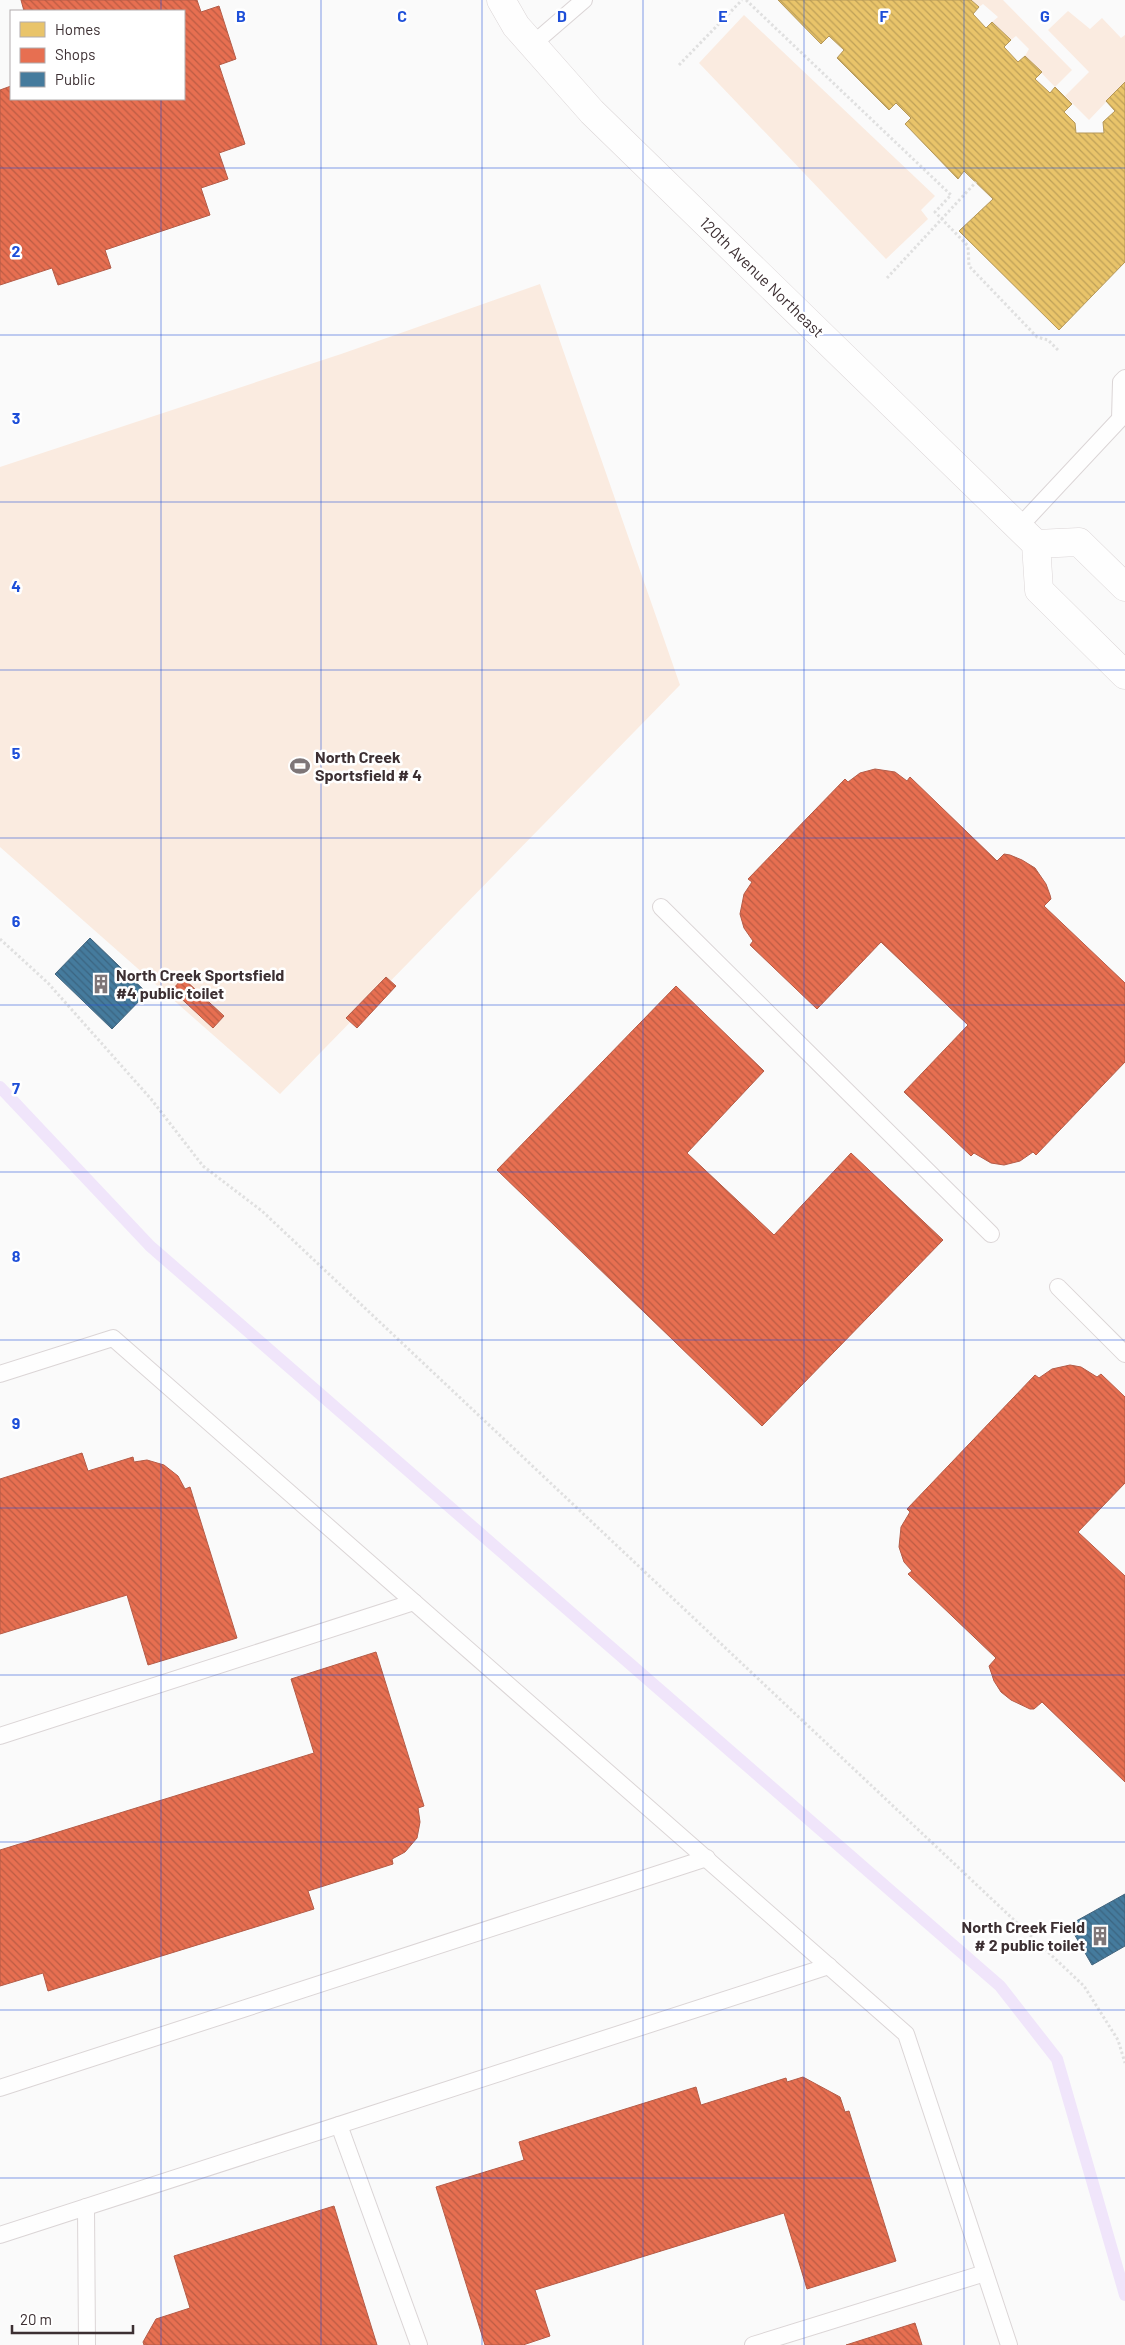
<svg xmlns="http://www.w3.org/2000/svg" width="1125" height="2345" font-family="Barlow,sans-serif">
	<defs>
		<pattern id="homes-back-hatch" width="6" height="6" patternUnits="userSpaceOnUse" patternTransform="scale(1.25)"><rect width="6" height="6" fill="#e9c46a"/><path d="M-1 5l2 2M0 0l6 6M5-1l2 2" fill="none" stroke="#bea058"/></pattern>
		<pattern id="shops-back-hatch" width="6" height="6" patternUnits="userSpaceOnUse" patternTransform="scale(1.25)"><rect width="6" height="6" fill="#e76f51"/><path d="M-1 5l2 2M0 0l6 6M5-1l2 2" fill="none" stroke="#bc5c44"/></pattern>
		<pattern id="public-back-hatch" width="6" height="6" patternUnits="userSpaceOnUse" patternTransform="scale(1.25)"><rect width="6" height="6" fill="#457b9d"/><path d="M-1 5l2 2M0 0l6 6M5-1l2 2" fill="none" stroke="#3b6581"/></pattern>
	</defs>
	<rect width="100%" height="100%" fill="#fafafa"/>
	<!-- green -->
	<g fill="#faebe0">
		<path d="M971,0H1003L1072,70L1055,87L1025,56L1029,49L1016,36L1011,40L992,22L998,17L983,4L979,7Z"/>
		<path d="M1068,11L1090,29L1102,18L1121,38L1125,35V82L1089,120L1065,96L1089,72L1048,30Z"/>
		<path d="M744,15L935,196L921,210L928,219L886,259L699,63Z"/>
		<path d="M540,284L680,685L280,1094L0,847V467L344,353Z"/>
	</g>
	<!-- homes -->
	<path fill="url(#homes-back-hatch)" stroke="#b59759" d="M778,0H971L979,7L973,14L986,28L992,22L1011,40L1004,47L1018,62L1025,56L1042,72L1035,79L1050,93L1055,87L1072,104L1064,112L1075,123L1076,133H1104L1103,122L1115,111L1106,101L1125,82V262L1059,330L959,231L993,199L964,171L958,179L905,124L911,118L896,103L889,110L837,58L844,50L829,36L821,44Z"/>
	<!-- shops -->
	<g fill="url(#shops-back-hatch)" stroke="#b45c48">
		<path d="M21,0H197L201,12L219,6L236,59L219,65L245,144L219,153L228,179L201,188L210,215L105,250L111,268L58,285L52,268L0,285V90L11,86V99H184V11H24Z"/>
		<path d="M875,769L895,772L907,781L910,777L997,861L1004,854L1010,855L1022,860L1035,868L1046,884L1050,895L1051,899L1044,906L1125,983V1062L1036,1155L1033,1152L1020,1161L1004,1165L991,1163L974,1153L971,1156L904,1092L968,1025L881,942L817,1009L750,945L753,941L744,928L740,914L744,894L752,882L748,879L845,779L848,782L860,773Z"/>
		<path d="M386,977L396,986L357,1028L346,1018Z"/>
		<path d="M183,978L224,1016L213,1028L172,990Z"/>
		<path d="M676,986L764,1071L687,1153L774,1235L851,1153L943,1240L762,1426L497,1170Z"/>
		<path d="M1070,1365L1081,1367L1097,1377L1101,1374L1125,1397V1483L1078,1532L1125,1576V1782L1042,1702L1034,1709H1030L1011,1700L1001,1692L994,1681L989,1666L996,1658L908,1574L912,1571L904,1562L899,1547L901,1527L910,1512L907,1509L1035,1375L1039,1378L1052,1369Z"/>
		<path d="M82,1453L88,1471L133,1457L134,1462L147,1460L164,1465L178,1476L185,1489L190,1487L237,1638L148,1665L127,1595L0,1634V1479Z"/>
		<path d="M376,1652L424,1806L418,1808L420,1822L417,1838L405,1852L392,1859L393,1864L308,1891L314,1909L48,1991L43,1973L0,1986V1850L314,1753L291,1679Z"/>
		<path d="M803,2077L840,2097L845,2112L849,2111L896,2261L807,2289L784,2213L535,2290L550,2336L523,2345H485L436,2187L524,2160L519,2142L696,2087L701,2105L786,2078L787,2082Z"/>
		<path d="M334,2206L377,2345H144L143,2342L156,2319L190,2308L174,2256Z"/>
		<path d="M915,2323L922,2345H846Z"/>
	</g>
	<!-- public -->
	<g fill="url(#public-back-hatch)" stroke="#42647d">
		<path d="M90,938L147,993L112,1029L55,974Z"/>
		<path d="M1125,1894V1946L1092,1965L1069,1925Z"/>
	</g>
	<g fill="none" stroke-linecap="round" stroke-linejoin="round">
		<!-- stream -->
		<path stroke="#f0e5fa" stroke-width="12" d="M0,1087L150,1246L1000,1986L1057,2059L1125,2295"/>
		<defs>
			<g id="lane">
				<path d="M533,44L584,0"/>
				<path d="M1019,527L1120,419L1121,382L1125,378"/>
				<path d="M661,907L991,1234"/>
				<path d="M1058,1287L1125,1354"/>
				<path d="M0,1374L113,1338L906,2034L1009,2345"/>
				<path d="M0,1736L414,1602"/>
				<path d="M0,2088L707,1858"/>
				<path d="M339,2125L419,2345"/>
				<path d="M86,2207L87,2345"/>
				<path d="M0,2235L829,1966"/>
				<path d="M753,2345L985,2273"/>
			</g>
			<g id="secondary">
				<path d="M501,0L516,26L592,112L1036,544L1039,590L1125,675"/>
				<path d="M1036,544L1079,542L1125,587"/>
			</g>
		</defs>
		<!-- lane casing -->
		<use href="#lane" stroke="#dbd5d6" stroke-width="18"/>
		<!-- secondary casing -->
		<use href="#secondary" stroke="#dbd5d6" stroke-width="29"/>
		<!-- path -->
		<g stroke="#e0e0e0" stroke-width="3" stroke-dasharray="2.5 2.5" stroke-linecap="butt">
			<path d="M746,0L951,195L935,212L968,246L969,266L1037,337L1048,340L1058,350"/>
			<path d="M679,65L742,0"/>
			<path d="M887,278L976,182"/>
			<path d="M0,939L48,983L151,1099L203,1166L262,1211L1084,1986L1118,2040L1125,2063"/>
		</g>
		<!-- lane -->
		<use href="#lane" stroke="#fefefe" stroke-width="16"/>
		<!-- secondary -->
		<use href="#secondary" stroke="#fefefe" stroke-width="28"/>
	</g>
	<!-- grid -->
	<path fill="none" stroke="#1d4ed8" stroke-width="1" stroke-opacity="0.55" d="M161,0V11M321,0V2345M482,0V2345M643,0V2345M804,0V2345M964,0V2345M161,99V2345M0,168H1125M0,335H1125M0,502H1125M0,670H1125M0,838H1125M0,1005H1125M0,1172H1125M0,1340H1125M0,1508H1125M0,1675H1125M0,1842H1125M0,2010H1125M0,2178H1125"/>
	<!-- icons -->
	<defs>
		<symbol id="stadium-bare" viewBox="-9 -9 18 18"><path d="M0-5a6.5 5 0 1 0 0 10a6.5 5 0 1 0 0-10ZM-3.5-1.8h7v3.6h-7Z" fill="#7e7678" stroke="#fff" stroke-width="2.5" paint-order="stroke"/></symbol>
		<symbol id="building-bare" viewBox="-9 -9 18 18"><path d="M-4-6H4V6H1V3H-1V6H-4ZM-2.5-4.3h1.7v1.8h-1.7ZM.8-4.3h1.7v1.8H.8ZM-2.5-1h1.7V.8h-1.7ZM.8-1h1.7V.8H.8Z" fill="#7e7678" stroke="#fff" stroke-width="2.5" paint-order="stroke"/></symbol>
	</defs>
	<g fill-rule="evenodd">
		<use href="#stadium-bare" x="286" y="752" width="28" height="28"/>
		<use href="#building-bare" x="87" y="970" width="28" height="28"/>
		<use href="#building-bare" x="1086" y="1922" width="28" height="28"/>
	</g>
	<g text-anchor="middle" stroke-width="5" stroke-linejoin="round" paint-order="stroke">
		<!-- street labels -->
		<g font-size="16" fill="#3c2f32" stroke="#fff">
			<text transform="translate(762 277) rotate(44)" y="6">120th Avenue Northeast</text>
		</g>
		<!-- poi labels -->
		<g font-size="16" font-weight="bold" fill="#3c2f32" stroke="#fff" text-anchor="start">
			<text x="315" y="763">North Creek<tspan x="315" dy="18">Sportsfield # 4</tspan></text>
			<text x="116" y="981">North Creek Sportsfield<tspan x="116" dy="18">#4 public toilet</tspan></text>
			<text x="1085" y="1933" text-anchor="end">North Creek Field<tspan x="1085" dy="18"># 2 public toilet</tspan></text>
		</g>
	</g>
	<g font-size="16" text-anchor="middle" font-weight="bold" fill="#1d4ed8" stroke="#fff" stroke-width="5" stroke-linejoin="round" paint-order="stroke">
		<text x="241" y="22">B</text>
		<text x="402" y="22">C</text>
		<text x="562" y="22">D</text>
		<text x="723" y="22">E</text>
		<text x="884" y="22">F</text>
		<text x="1045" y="22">G</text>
		<text x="16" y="257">2</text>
		<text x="16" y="424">3</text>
		<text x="16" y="592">4</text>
		<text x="16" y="759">5</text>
		<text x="16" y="927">6</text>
		<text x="16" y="1094">7</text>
		<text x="16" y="1262">8</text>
		<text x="16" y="1429">9</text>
	</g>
	<!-- legend -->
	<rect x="10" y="10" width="175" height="90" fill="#ffffff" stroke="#b1acad"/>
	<rect x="20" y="22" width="25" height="15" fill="#e9c46a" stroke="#b1acad"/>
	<text x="55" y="35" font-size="15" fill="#3c2f32">Homes</text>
	<rect x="20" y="48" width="25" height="15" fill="#e76f51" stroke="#b1acad"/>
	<text x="55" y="60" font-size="15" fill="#3c2f32">Shops</text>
	<rect x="20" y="72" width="25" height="15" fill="#457b9d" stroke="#b1acad"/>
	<text x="55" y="85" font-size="15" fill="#3c2f32">Public</text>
	<!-- scale -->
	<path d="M12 2325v8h121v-8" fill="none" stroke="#3c2f32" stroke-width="2.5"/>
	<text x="20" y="2325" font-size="15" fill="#3c2f32" stroke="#ffffff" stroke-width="4" paint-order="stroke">20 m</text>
</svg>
